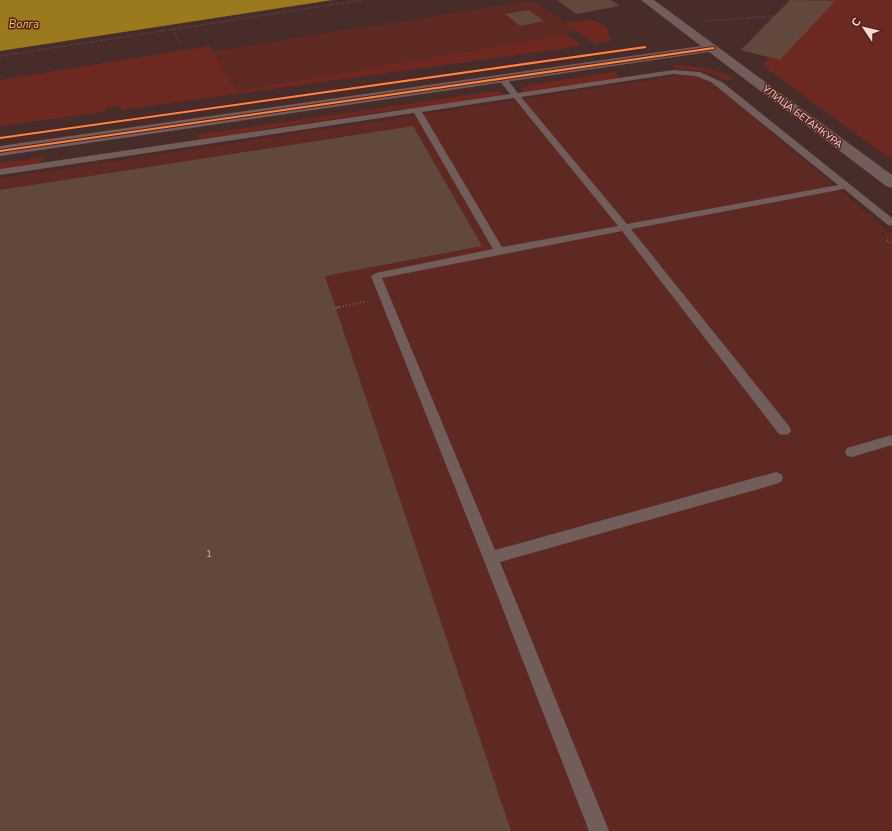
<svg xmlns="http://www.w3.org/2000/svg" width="892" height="831" font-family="'Nunito Sans',sans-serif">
	<rect width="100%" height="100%" fill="#472c29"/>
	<!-- built -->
	<g fill="#5d2922">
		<path d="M533,0L578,32L237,91L212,51Z"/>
		<path d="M687,74L700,75L712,82L892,234V831H0V178Z"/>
	</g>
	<!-- green -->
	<g fill="#6d2921">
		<path d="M790,0H892V160L762,65L769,57L741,50Z"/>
		<path d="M588,20C601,21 610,27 610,41L595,44L565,23Z"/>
		<path d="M566,34L582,46L121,110L120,106L106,108L105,112L0,126V80L209,46L237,91Z"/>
		<path d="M673,65C695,66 715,68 734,79L725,80L705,71L676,69Z"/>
		<path d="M615,72L619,78L528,92H523L521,88L530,85Z"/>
		<path d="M488,92H499L504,95L407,111L400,109L199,139L196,135Z"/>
		<path d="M46,157L40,163L0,169V163Z"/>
	</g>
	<!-- water -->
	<path fill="#9b791d" d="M0,0H333L0,51Z"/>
	<!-- building -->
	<g fill="#62473c">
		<path d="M557,0H611L620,6L576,14Z"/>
		<path d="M790,0L835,1L780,60L741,50Z"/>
		<path d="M528,10L544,21L520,26L505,14Z"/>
		<path d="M413,126L482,246L325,276L511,831H0V190Z"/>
	</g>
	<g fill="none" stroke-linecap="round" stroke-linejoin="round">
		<!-- path-far2 -->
		<g stroke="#75625f" stroke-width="1.5" stroke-dasharray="0.5 2" stroke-linecap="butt">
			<path d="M706,21L774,16"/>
			<path d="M173,30L181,45"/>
			<path d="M0,56L363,0"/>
		</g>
		<!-- path-far1 -->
		<g stroke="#75625f" stroke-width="2" stroke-dasharray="1 2.5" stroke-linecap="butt">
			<path d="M887,240L892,244"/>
			<path d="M336,308L367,301"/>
		</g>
		<!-- path -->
		<path stroke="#75625f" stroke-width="2.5" stroke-dasharray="1 3" stroke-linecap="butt" d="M334,308L341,307"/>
		<!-- lane -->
		<g fill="#725d5a" fill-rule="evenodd">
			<path d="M673,70L700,72L722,82L892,218V226L888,225L844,189L631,229L789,426L791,430L789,434L784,435L779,434L622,231L382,278L495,550L776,472L781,474L783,478L781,482L776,484L500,562L609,831H589L483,558L371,276L376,273L493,249L414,113L0,175V169L510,94L499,80L503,78H506L518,93ZM673,74L696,76L711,82L838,185L627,224L521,97ZM514,98L618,226L502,247L422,112Z"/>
			<path d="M892,435V445L852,457L847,456L845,452L847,448Z"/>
		</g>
		<!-- street -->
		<path fill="#725d5a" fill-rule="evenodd" d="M641,0H654L892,175V188L886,186L709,52L0,156V146L701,46Z"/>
		<defs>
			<g id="cycleway">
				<path d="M645,46H646V48L0,139V137Z"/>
				<path d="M713,47L715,48L714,49L0,152V150Z"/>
			</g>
		</defs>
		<!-- cycleway casing -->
		<use href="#cycleway" stroke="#54221c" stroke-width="2"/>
		<!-- cycleway -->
		<use href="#cycleway" fill="#f5874c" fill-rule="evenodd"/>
	</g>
	<g text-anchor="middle" stroke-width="3" stroke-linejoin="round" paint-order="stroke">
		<!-- far-street labels -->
		<g font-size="10" fill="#fad9d4" stroke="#54221c">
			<text transform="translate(803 116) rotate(37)" y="4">УЛИЦА БЕТАНКУРА</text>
		</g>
		<!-- number labels -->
		<g font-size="10" fill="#d4b4ae">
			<text x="209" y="557">1</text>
		</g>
		<!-- far-water labels -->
		<g font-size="11" font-style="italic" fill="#f2c851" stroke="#54221c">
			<text x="24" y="28">Волга</text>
		</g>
	</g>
	<!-- north arrow -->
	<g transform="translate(864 28) rotate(305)" stroke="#54221c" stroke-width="3" paint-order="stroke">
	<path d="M0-3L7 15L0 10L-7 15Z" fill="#fad9d4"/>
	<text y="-6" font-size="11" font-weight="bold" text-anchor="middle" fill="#fad9d4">С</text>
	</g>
</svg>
